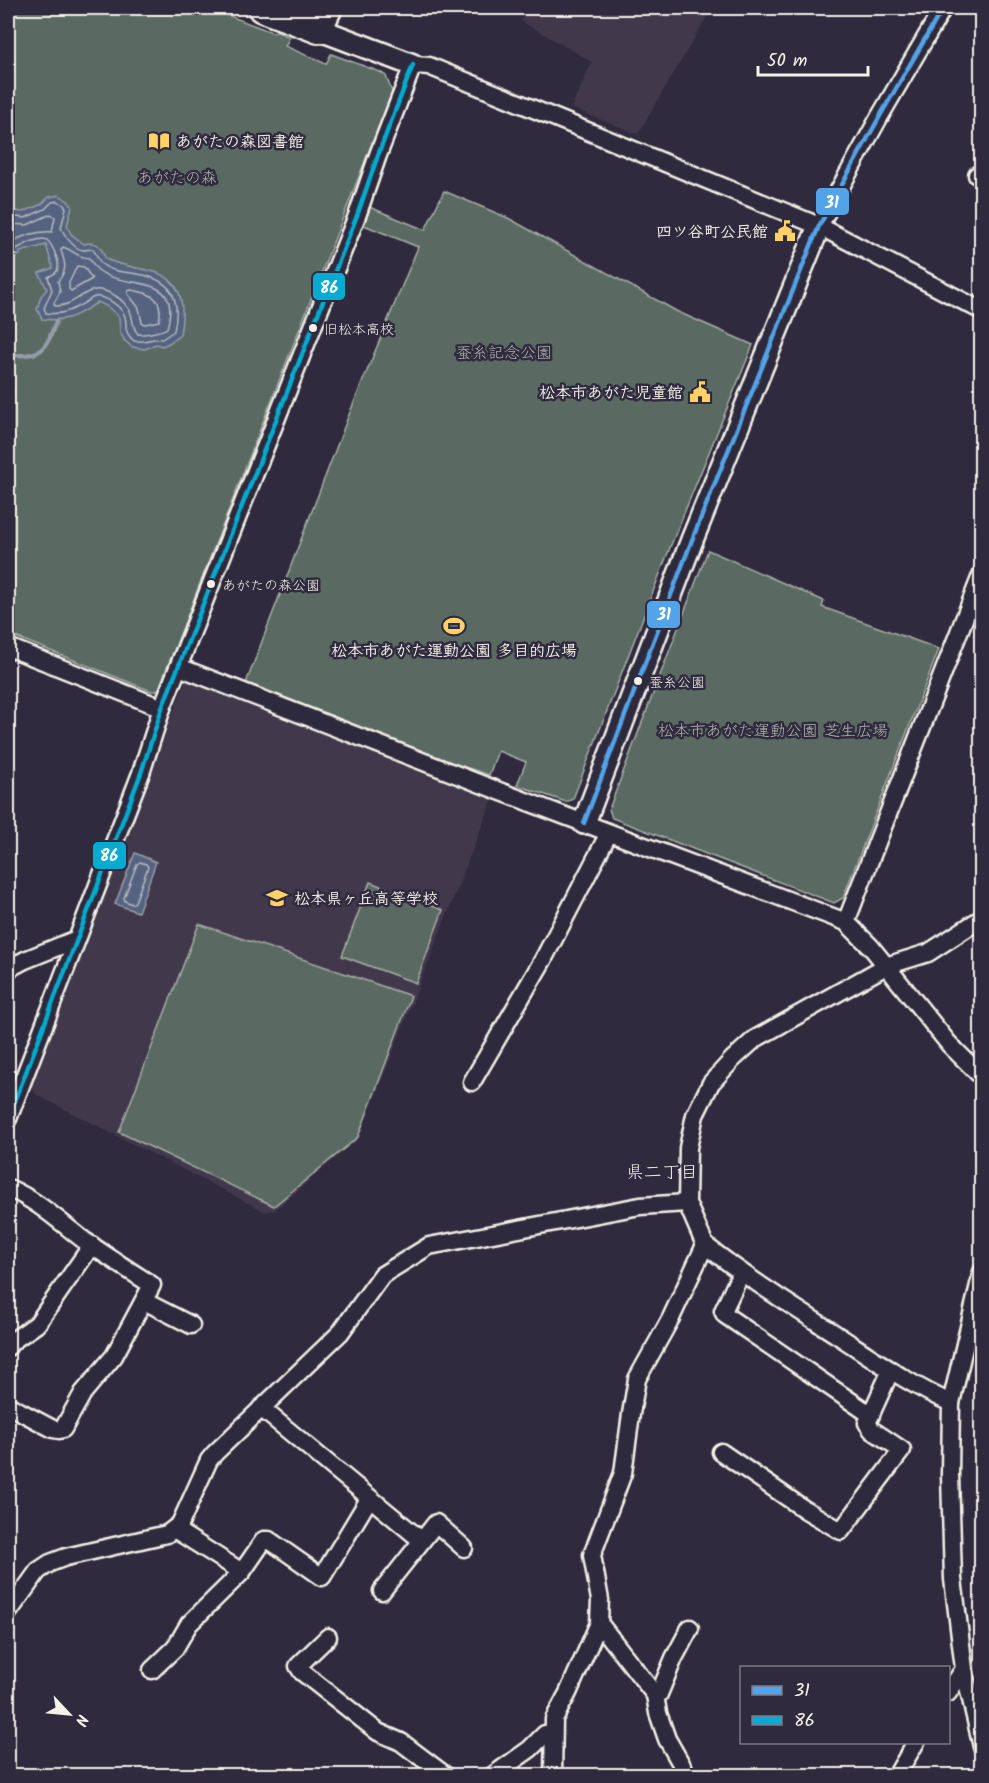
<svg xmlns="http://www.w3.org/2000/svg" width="989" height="1783" font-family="Kalam,'Klee One',sans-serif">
	<rect width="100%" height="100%" fill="#2f2a3d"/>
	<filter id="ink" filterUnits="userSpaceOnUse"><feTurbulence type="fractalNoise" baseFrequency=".0167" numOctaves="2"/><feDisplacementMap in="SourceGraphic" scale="12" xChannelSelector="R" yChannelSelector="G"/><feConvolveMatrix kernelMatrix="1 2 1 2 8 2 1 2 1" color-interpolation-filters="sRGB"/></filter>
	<g filter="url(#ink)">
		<!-- built -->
		<g fill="#43394c">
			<path d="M527,8H712L638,134L571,108L592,62L521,21Z"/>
			<path d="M186,680L492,800L359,1138L275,1210L266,1212L37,1095L28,1084Z"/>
		</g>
		<!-- green -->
		<g fill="#5a6b63" stroke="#a7aea6" stroke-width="1.5">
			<path d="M8,8H209L274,33L276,31L290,37L285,46L326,64L331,54L380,72L386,76L392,92L158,691H151L8,634Z"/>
			<path d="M444,191L508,218L678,312L753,345L671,545L573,799L566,802L517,785L526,762L498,751L489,775L444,760L246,683L348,417L418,247L359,223L367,206L425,230Z"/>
			<path d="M708,550L824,601L822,607L939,649L843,898L834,903L612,818L609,809Z"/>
			<path d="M370,882L443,910L416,983L342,956Z"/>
			<path d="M199,924L411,996L358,1137L274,1206L119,1132Z"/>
		</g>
		<!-- water -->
		<g fill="#566480" stroke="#959caa" stroke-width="1.5">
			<path d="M59,195L68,201L72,206L67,226L71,234L84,244C99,240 100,247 106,259C120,266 136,267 151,271C184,279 185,307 180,335L169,343L162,346L156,344L145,349L132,347L124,340L120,331L119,317L108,307L98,302C75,316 70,322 42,319L37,309L41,296L47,289L39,273L53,268L46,245L20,252V255L8,259V210L23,212L42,204L49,197Z"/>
			<path d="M135,853L156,862L138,912L115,904Z"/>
		</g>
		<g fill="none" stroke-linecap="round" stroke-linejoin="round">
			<!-- shore -->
			<g stroke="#b5b9be" stroke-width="1.5">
				<path d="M8,216L25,218L45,209L52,202L58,201L64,205L66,208L61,228C65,236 74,249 83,250C86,250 90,249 93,249C96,253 98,261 103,265C112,272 127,272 138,274C173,280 181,299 174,331L162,339C152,337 146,343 134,341C121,329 129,325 124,314C119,305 104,295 94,297C78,307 66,316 46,313L44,308L52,290L48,277C52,275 58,273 58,267C59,261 51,239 44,239C30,239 19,249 8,253"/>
				<path d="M8,224L27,225L51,214L55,217L52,232C38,231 19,236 8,245"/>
				<path d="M63,247C74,250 75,257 89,258C92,261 93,266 97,269C122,292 184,269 167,328C163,331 143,335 138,334C130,326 135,316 128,308C124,302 117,296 110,293C85,281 79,307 55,306L54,303L60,292L58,281C68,270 65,263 61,250Z"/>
				<path d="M77,266L84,267L92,279L71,291L69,289V283Z"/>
				<path d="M131,290C151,293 164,298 159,321L145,324L142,323L139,308L128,294V291Z"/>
				<path d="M140,862L146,864L148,867L135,902L132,904L125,901L124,898L137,864Z"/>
			</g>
			<!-- stream -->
			<g stroke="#959caa" stroke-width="4.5">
				<path d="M8,355C41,356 45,353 56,321"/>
				<path d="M8,372L13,391L11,397L8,398"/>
			</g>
			<defs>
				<g id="minor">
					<path d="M977,175L982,177"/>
					<path d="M819,226L880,116L943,8"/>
					<path d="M8,647L162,708"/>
					<path d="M179,667L499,791L846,922L871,947L949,1044L982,1077"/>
					<path d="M846,922L982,573"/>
					<path d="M8,969L25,960L77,939"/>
					<path d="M472,1082L543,960L609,833"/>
					<path d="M8,1119L141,773L162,708L358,213L378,155L413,65L429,66L819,226L982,311"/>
					<path d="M8,1188C37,1200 60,1222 85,1241C107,1256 130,1271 152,1285L114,1356L83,1393L63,1429L59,1430L53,1429L8,1405"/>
					<path d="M705,1245C747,1278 792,1306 837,1335C874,1359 910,1385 951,1403"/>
					<path d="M982,1272L951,1403L950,1475L953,1579L964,1669L982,1747"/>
					<path d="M741,1273L723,1311L725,1315L871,1415"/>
					<path d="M144,1301L191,1325"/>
					<path d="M8,1347L11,1342L37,1324L92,1245"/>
					<path d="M261,1408L421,1540"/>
					<path d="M721,1452L804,1509L841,1531L902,1450L872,1430L867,1423L891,1370"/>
					<path d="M174,1529L242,1572"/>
					<path d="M382,1591L436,1523L464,1548"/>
					<path d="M8,1613L38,1571L50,1563L66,1557L167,1534L180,1524L209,1460L215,1453L340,1333L382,1275L429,1246L640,1206L687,1203"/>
					<path d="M599,1623L655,1695L658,1713L667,1739L688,1776"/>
					<path d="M328,1637L298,1666L302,1672L378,1732L401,1742L446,1776"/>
					<path d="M152,1670L175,1648L189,1624L242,1572L264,1540H269L322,1577L369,1499"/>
					<path d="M948,1693L964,1669"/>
					<path d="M655,1695L659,1694L674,1658L690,1628"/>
					<path d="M492,1776L530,1749L545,1734L553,1733"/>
					<path d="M553,1776L554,1719L568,1693L599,1623L600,1600L592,1555L623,1473L631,1414L637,1379L671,1318L705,1245L687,1203L688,1148L695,1115L711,1083L733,1059L755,1039L886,966L928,953L982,918"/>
					<path d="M896,1776L916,1742"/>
				</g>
				<g id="tertiary">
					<path d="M318,29L413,65"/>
					<path d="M584,823L692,540L819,226"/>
				</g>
				<path id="primary" d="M262,8L318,29L328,8"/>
			</defs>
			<!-- minor casing -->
			<use href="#minor" stroke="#f4f1e8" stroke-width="21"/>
			<!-- tertiary casing -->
			<use href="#tertiary" stroke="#f4f1e8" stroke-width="26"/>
			<!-- primary casing -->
			<use href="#primary" stroke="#f4f1e8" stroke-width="32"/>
			<!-- minor -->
			<use href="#minor" stroke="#2f2a3d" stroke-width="16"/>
			<!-- tertiary -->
			<use href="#tertiary" stroke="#2f2a3d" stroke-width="21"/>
			<!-- primary -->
			<use href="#primary" stroke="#2f2a3d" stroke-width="27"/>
			<defs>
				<path id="bus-1" d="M584,823L692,540L819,226L880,116L943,8"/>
				<path id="bus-2" d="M8,1119L141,773L162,708L358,213L378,155L413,65"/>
			</defs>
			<!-- bus-1 casing -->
			<use href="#bus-1" stroke="#2f2a3d" stroke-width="9"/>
			<!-- bus-2 casing -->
			<use href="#bus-2" stroke="#2f2a3d" stroke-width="9"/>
			<!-- bus-1 -->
			<use href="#bus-1" stroke="#53a3e8" stroke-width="4.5"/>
			<!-- bus-2 -->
			<use href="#bus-2" stroke="#06acd0" stroke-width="4.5"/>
		</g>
	</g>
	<!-- icons -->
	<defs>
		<symbol id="library-bare" viewBox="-9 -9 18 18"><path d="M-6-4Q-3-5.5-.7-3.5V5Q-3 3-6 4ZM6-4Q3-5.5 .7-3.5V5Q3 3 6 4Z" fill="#ffd166" stroke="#2f2a3d" stroke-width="2.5" paint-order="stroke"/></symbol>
		<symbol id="civic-bare" viewBox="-9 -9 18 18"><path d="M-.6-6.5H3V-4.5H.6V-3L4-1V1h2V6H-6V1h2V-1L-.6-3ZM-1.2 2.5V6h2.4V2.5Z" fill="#ffd166" stroke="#2f2a3d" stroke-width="2.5" paint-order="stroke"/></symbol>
		<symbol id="stadium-bare" viewBox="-9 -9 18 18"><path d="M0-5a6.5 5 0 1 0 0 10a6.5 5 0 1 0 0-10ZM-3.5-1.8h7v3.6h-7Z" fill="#ffd166" stroke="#2f2a3d" stroke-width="2.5" paint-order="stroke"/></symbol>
		<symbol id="school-bare" viewBox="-9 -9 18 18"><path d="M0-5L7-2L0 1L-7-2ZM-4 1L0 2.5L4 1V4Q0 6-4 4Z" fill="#ffd166" stroke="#2f2a3d" stroke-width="2.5" paint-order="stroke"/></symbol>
	</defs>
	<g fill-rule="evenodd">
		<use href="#library-bare" x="144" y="126" width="30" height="30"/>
		<use href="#civic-bare" x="770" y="216" width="30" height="30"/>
		<use href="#civic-bare" x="685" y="377" width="30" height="30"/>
		<use href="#stadium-bare" x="439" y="611" width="30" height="30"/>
		<use href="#school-bare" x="262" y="883" width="30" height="30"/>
	</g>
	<!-- markers -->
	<g fill="#f4f1e8" stroke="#2f2a3d" stroke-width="2">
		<circle cx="313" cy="328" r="5"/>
		<circle cx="211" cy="584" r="5"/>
		<circle cx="638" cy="681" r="5"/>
	</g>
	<g text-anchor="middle" stroke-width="5" stroke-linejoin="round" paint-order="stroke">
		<!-- bus labels -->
		<g font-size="14" fill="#f4f1e8" stroke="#2f2a3d" text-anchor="start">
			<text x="324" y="334">旧松本高校</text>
			<text x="222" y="590">あがたの森公園</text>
			<text x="649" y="687">蚕糸公園</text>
		</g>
		<!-- poi labels -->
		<g font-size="16" font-weight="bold" fill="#f4f1e8" stroke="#2f2a3d" text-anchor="start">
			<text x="176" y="147">あがたの森図書館</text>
			<text x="768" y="237" text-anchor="end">四ツ谷町公民館</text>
			<text x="683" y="398" text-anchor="end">松本市あがた児童館</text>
			<text x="454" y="656" text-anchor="middle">松本市あがた運動公園 多目的広場</text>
			<text x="294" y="904">松本県ヶ丘高等学校</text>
		</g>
		<!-- park labels -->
		<g font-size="16" fill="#afb5ac" stroke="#2f2a3d">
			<text x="177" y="183">あがたの森</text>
			<text x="504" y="358">蚕糸記念公園</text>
			<text x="773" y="736">松本市あがた運動公園 芝生広場</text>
		</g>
		<!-- neighbourhood labels -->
		<g font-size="18" fill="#f4f1e8" stroke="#2f2a3d">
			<text x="662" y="1178">県二丁目</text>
		</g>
	</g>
	<g stroke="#2f2a3d" stroke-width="2">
		<rect x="815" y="187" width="35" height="29" rx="6" fill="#53a3e8"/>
		<rect x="312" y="272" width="34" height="29" rx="6" fill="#06acd0"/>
		<rect x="646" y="600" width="35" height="29" rx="6" fill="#53a3e8"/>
		<rect x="92" y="841" width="35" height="29" rx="6" fill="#06acd0"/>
	</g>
	<g font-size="16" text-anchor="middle" font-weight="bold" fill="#fff">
		<text x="832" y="208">31</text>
		<text x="329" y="293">86</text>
		<text x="664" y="620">31</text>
		<text x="109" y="861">86</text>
	</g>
	<!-- margin -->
	<rect width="989" height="1783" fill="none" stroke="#2f2a3d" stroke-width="30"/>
	<rect x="15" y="15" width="959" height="1753" fill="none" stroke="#f4f1e8" stroke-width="2" filter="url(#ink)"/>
	<!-- legend -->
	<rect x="740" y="1666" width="210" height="78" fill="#2f2a3d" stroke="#7e7a81" stroke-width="1.5"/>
	<rect x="752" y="1686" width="30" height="9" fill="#53a3e8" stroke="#7e7a81" stroke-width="1.5"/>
	<text x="794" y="1696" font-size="18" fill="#f4f1e8">31</text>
	<rect x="752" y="1716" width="30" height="9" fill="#06acd0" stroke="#7e7a81" stroke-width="1.5"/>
	<text x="794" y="1726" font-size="18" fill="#f4f1e8">86</text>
	<!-- north arrow -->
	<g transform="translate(69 1714) rotate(116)" stroke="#2f2a3d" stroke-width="4.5" paint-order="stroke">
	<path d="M0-4.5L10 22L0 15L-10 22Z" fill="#f4f1e8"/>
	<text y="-9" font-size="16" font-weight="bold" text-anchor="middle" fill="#f4f1e8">N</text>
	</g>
	<!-- scale -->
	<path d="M758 66v9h110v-9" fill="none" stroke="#f4f1e8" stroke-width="3"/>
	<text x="767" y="66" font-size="18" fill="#f4f1e8" stroke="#2f2a3d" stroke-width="4.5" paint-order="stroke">50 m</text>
</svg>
